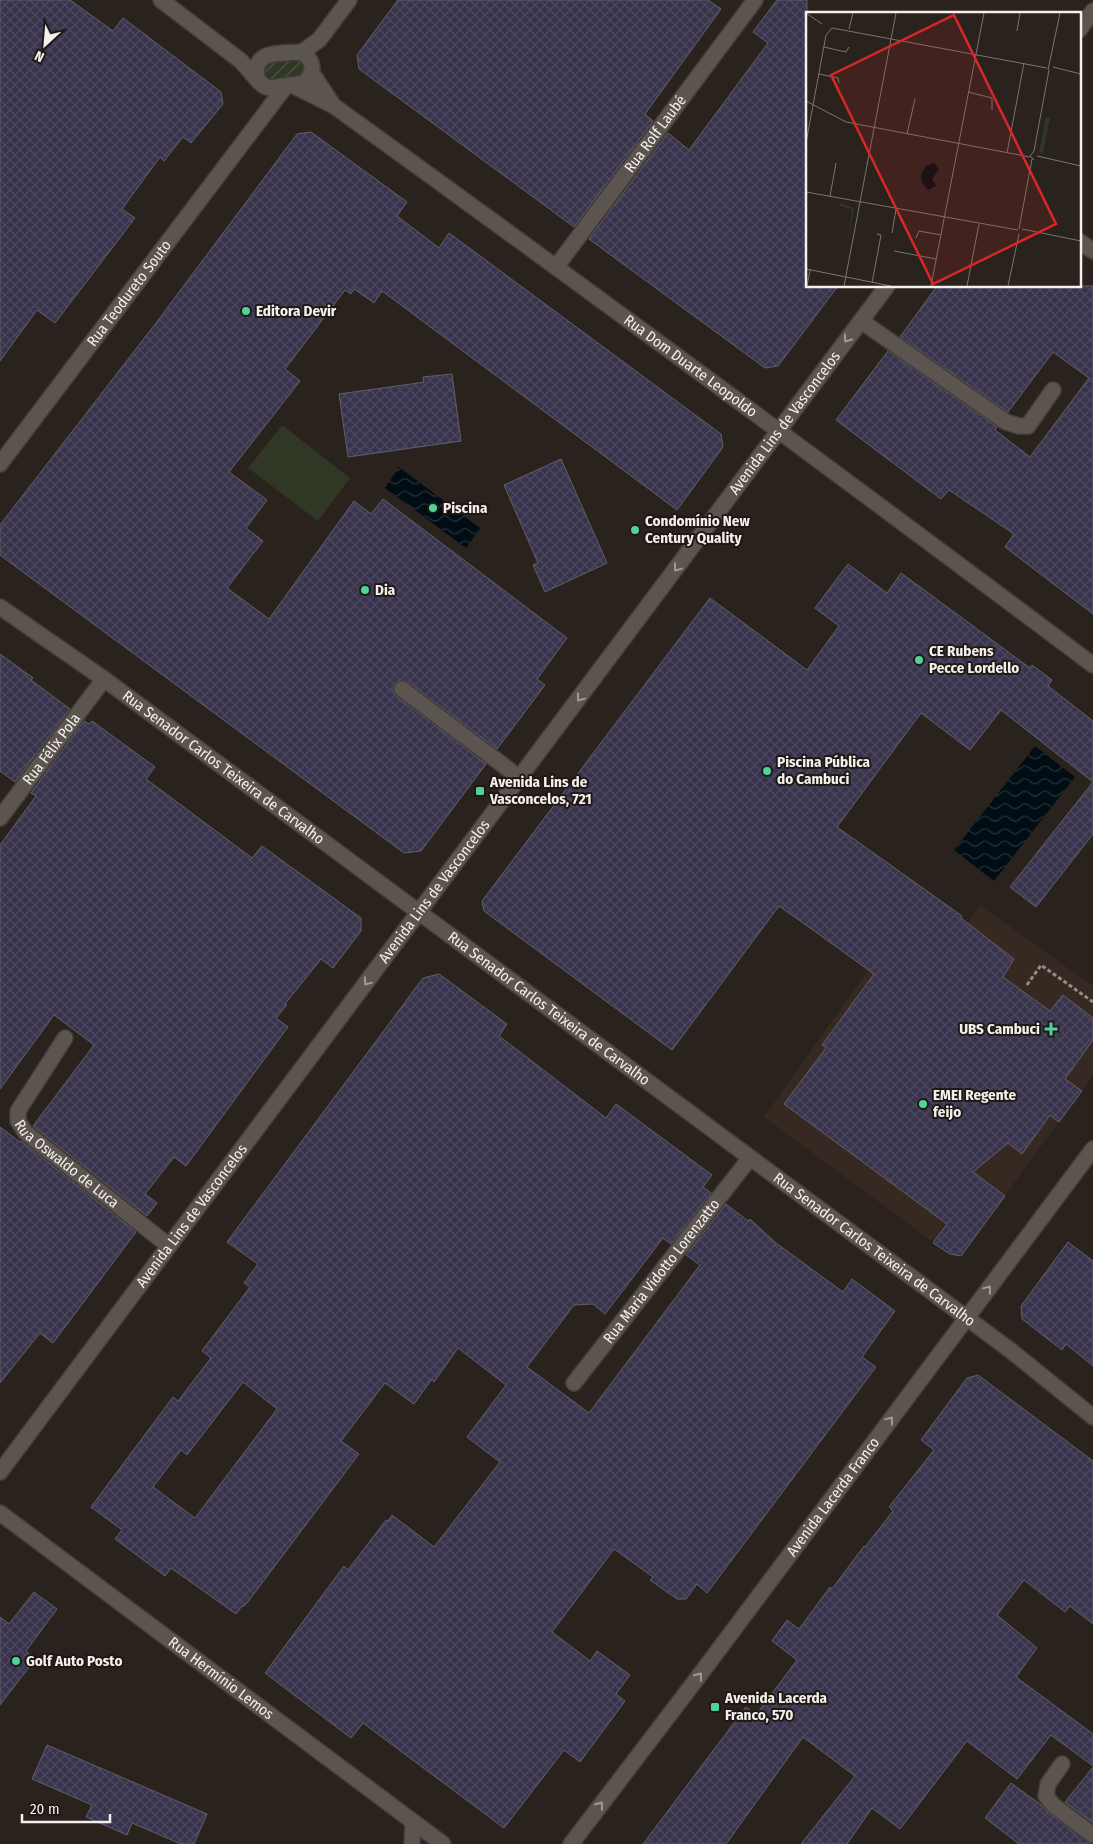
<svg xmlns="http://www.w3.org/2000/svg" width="1093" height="1844" font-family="'Fira Sans Condensed',sans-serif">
	<defs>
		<pattern id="garden-furrows" width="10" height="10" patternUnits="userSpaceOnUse" patternTransform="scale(1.25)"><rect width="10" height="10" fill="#303724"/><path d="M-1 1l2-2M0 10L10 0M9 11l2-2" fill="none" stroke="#4f5444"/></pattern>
		<pattern id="water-waves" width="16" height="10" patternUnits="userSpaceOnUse" patternTransform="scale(1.25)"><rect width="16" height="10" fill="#000d15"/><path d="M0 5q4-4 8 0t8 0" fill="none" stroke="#263137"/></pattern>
		<pattern id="building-cross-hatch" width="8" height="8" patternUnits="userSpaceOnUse" patternTransform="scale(1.25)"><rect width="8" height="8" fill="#39344d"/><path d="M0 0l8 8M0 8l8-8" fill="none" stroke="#4c485e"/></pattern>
	</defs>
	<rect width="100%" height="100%" fill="#29221d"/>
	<!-- built -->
	<path fill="#352921" d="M980,905L1093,986V1075L963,1253L957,1255L950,1254L941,1248L764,1117L868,970L933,974Z"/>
	<!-- garden -->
	<path fill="url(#garden-furrows)" d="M269,59H305V75L271,85L262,79L263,62Z"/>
	<!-- pitch -->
	<path fill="#303724" d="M282,425L350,478L318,521L248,468Z"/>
	<!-- water -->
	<g fill="url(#water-waves)">
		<path d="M399,467L480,528L466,548L385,488Z"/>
		<path d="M1035,746L1075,777L994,881L954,850Z"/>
	</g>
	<!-- building -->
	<g fill="url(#building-cross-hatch)" stroke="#616068" fill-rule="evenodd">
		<path d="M0,0H70L113,31L123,18L221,92L223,104L191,143L183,137L164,161L160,157L122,209L135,218L55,323L37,310L0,361Z"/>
		<path d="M398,0H708L721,9L645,114L653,121L574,227L359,69L357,55Z"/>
		<path d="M777,0H807V286H838L778,366L765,368L589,239L668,133L689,150L768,43L753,32Z"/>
		<path d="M311,132L407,202L397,216L439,248L449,233L721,434L723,447L677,510L382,291L374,303L354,289L351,294L345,290L285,369L300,381L229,472L267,500L246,528L263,541L227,588L269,619L354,501L371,514L383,499L567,638L537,679L545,685L497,749L408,682L399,680L394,684L393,692L396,696L486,764L421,851L404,853L0,555V525L156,323L297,134Z"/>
		<path d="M937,286H1093V614L1005,547L1014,534L949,490L941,499L836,420L888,351L997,427L995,430L1030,457L1089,378L1053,352L1008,412L900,337Z"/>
		<path d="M452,374L461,441L348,457L339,394L411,384L424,382L423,377Z"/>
		<path d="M561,459L607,563L545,592L533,565L538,563L504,485Z"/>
		<path d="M848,564L887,593L901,573L1030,668L1032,665L1052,680L1048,686L1093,721V834L1036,907L1010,887L1093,782L1001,710L970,750L921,713L837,827L962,916L961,918L1014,959L1003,977L1050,1011L1063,995L1093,1018V1040L1065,1079L1082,1091L1059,1122L1050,1115L1022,1154L1008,1143L973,1172L1005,1196L961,1256L950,1254L933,1243L947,1224L784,1104L826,1048L822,1045L874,974L813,930L779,906L672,1050L484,911L482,901L710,598L807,670L839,626L815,608Z"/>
		<path d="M0,654L33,678L31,680L70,709L15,782L0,771Z"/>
		<path d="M84,721L89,724L92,721L155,767L146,779L252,858L262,846L361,918V931L333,968L321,959L285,1004L287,1005L276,1018L288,1027L186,1166L174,1157L145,1194L157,1203L147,1216L33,1126L94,1045L54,1015L0,1089V845L36,796L31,793Z"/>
		<path d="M439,974L507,1024L499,1036L606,1118L616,1104L712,1175L703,1187L711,1193L671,1244L663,1238L605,1314L593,1304L574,1305L527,1367L589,1413L700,1265L686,1255L726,1204L748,1221L750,1219L776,1243L843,1292L852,1279L895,1311L862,1357L876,1367L707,1593L697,1584L686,1599H677L650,1580L653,1577L614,1549L552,1632L590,1661L597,1651L630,1675L616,1694L625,1701L580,1762L564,1750L504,1828L363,1723L351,1738L265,1673L344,1566L348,1570L386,1520L388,1521L392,1515L434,1547L500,1462L467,1437L506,1385L458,1348L434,1382L432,1379L414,1404L385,1383L341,1441L359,1454L247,1603L243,1607L242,1606L236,1614L171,1568L165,1576L115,1539L122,1530L91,1507L173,1397L178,1401L211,1358L202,1351L250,1287L244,1283L258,1264L227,1242L423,978ZM243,1382L277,1409L195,1518L153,1487L181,1450L187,1455Z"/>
		<path d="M0,1127L20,1142L21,1141L136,1232L53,1343L40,1333L0,1383Z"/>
		<path d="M1068,1242L1093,1261V1366L1066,1344L1062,1350L1022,1319L1021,1306Z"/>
		<path d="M978,1375L1093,1461V1624L1070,1606L1065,1612L1024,1580L997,1615L1037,1648L1016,1677L1093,1734V1766L1051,1735L1017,1779L967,1741L900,1829L872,1808L847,1844H801L855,1776L803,1737L726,1844H643L746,1707L756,1715L797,1660L772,1641L787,1620L799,1629L830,1587L832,1589L864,1546L865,1547L893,1511L889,1507L934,1450L921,1440L967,1378Z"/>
		<path d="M34,1592L57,1609L26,1651L33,1657L31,1660L33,1662L0,1705V1617L9,1624Z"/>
		<path d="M47,1745L207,1814L194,1844H181L132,1823L127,1835L86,1817L92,1805L32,1779Z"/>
		<path d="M1093,1767V1823L1065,1802Z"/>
		<path d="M1011,1783L1041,1805L1047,1812L1091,1844H1019L985,1818Z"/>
	</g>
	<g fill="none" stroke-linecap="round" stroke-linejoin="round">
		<defs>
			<g id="minor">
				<path d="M161,0L241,61L259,82"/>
				<path d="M1079,30L1093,11"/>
				<path d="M302,52C316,63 314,71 305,83L270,88C254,85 251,63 266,56C276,52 291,53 302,52Z"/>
				<path d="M302,52L319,40L349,0"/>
				<path d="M312,73L333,105"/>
				<path id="s1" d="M294,86L334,106C589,290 841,476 1093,665"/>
				<path d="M1079,241L1093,251"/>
				<path id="s2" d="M556,267L755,0"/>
				<path d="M861,321L1006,422L1019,426H1028L1053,390"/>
				<path id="s3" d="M0,464L285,87"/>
				<path id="s4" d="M0,607L104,679L1010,1350L1093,1417"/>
				<path d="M402,689L520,778"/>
				<path id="s5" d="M0,818L104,679"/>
				<path id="s6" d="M65,1038L18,1111V1121L25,1132L169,1246"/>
				<path id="s7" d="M574,1383L750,1158"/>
				<path id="s8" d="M0,1472L887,286"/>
				<path id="s9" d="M0,1513L443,1844"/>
				<path d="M1062,1764L1048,1784L1046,1796L1053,1805L1093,1835"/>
				<path d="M412,1844L413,1822"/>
				<path id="s10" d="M571,1844L702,1672L1093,1149"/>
			</g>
		</defs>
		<!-- minor casing -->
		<use href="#minor" stroke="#433d3a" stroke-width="18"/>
		<!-- path -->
		<path stroke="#948e8a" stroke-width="3" stroke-dasharray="4 2.5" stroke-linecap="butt" d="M1027,985L1041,965L1093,1002"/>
		<!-- minor -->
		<use href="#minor" stroke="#5c544f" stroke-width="15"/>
	</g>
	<!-- one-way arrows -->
	<defs><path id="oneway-chevron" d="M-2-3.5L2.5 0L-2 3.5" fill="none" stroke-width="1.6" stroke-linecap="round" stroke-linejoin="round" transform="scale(1.25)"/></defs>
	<g stroke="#a19a96">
		<use href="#oneway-chevron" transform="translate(847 339) rotate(126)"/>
		<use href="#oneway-chevron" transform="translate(677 568) rotate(127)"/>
		<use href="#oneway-chevron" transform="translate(580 698) rotate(127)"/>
		<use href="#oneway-chevron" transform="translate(367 982) rotate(127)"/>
		<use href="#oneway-chevron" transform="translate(988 1289) rotate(-53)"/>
		<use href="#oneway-chevron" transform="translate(890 1420) rotate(-53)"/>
		<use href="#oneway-chevron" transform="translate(699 1676) rotate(-52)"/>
		<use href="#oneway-chevron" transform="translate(600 1805) rotate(-53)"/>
	</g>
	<!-- markers -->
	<g fill="#4fd399" stroke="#1f1814" stroke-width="2">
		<circle cx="246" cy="311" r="5"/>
		<circle cx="433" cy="508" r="5"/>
		<circle cx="635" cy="530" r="5"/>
		<circle cx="365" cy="590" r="5"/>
		<circle cx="919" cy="660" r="5"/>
		<circle cx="767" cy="771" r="5"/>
		<rect x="475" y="786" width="10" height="10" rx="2.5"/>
		<path d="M1048.5 1021.5h5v5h5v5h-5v5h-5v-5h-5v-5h5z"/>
		<circle cx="923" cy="1104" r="5"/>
		<circle cx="16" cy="1661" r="5"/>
		<rect x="710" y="1702" width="10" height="10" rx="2.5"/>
	</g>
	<g text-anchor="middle" stroke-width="4" stroke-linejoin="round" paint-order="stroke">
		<!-- street labels -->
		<g font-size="15" fill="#f5f0ed" stroke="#1f1814">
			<text dy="5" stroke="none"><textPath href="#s2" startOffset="166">Rua Rolf Laubé</textPath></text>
			<text dy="5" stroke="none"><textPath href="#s3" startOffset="214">Rua Teodureto Souto</textPath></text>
			<text dy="5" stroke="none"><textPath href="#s1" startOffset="486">Rua Dom Duarte Leopoldo</textPath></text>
			<text dy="5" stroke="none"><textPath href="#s8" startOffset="1310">Avenida Lins de Vasconcelos</textPath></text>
			<text dy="5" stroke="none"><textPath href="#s5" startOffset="86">Rua Félix Pola</textPath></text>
			<text dy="5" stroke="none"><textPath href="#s4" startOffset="275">Rua Senador Carlos Teixeira de Carvalho</textPath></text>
			<text dy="5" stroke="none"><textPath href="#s8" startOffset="725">Avenida Lins de Vasconcelos</textPath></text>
			<text dy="5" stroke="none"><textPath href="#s4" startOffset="680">Rua Senador Carlos Teixeira de Carvalho</textPath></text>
			<text dy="5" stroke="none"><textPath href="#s6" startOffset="162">Rua Oswaldo de Luca</textPath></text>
			<text dy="5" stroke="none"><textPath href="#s8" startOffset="320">Avenida Lins de Vasconcelos</textPath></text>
			<text dy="5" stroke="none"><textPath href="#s4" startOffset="1085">Rua Senador Carlos Teixeira de Carvalho</textPath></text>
			<text dy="5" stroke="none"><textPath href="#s7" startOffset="142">Rua Maria Vidotto Lorenzatto</textPath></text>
			<text dy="5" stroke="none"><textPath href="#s10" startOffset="435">Avenida Lacerda Franco</textPath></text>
			<text dy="5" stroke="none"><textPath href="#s9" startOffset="276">Rua Hermínio Lemos</textPath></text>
		</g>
		<!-- poi labels -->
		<g font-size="15" font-weight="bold" fill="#f5f0ed" stroke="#1f1814" text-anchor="start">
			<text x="256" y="316">Editora Devir</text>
			<text x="443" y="513">Piscina</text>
			<text x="645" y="526">Condomínio New<tspan x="645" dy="17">Century Quality</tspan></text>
			<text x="375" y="595">Dia</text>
			<text x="929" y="656">CE Rubens<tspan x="929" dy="17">Pecce Lordello</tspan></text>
			<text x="777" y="767">Piscina Pública<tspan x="777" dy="17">do Cambuci</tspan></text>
			<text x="490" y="787">Avenida Lins de<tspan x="490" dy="17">Vasconcelos, 721</tspan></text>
			<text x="1040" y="1034" text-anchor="end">UBS Cambuci</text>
			<text x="933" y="1100">EMEI Regente<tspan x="933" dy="17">feijo</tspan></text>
			<text x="26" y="1666">Golf Auto Posto</text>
			<text x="725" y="1703">Avenida Lacerda<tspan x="725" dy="17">Franco, 570</tspan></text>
		</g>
	</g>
	<!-- overview -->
	<g transform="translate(806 12)">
		<rect width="275" height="275" fill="#29221d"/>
		<path d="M240,105L244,106L237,142L233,140ZM34,191L48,196L41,236L46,197L34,194Z" fill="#303724"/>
		<path d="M128,151L133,157L126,167L130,174L122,178L116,171L115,162L120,154Z" fill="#000d15"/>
		<path fill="none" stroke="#7b7470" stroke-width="1" d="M0,1L16,12M43,17L47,1M211,19L214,1M18,35L40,40L43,35M247,55L275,62M242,58L254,1M13,62L32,66L33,71M162,80L186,86V98M0,89L40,110L224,145M101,122L109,87M0,131L20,23L26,16L241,56M201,141L218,51M231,144L275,154M228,148L224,144L228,139L243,58M0,180L212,218M24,184L30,151M213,217L226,147M216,217L275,229M86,221L90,197M110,226L113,219L135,223M88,239L130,247M0,257L85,274M66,271L75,223L71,222M1,274L4,258M38,274L90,1M125,274L178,1M161,274L173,212M202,274L213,222"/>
		<path fill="#d62828" fill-opacity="0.15" stroke="#d62828" stroke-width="2.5" d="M148,3L250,212L127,272L25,63Z"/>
		<rect width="275" height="275" fill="none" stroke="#f5f0ed" stroke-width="2.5"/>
	</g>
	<!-- north arrow -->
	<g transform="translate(45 45) rotate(206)" stroke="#1f1814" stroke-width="4" paint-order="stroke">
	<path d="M0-4L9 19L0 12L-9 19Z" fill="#f5f0ed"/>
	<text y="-8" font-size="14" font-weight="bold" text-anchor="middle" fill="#f5f0ed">N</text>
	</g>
	<!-- scale -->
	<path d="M22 1814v8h88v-8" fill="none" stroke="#f5f0ed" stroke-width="2.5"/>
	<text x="30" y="1814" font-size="15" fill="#f5f0ed" stroke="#1f1814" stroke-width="4" paint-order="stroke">20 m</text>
</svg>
